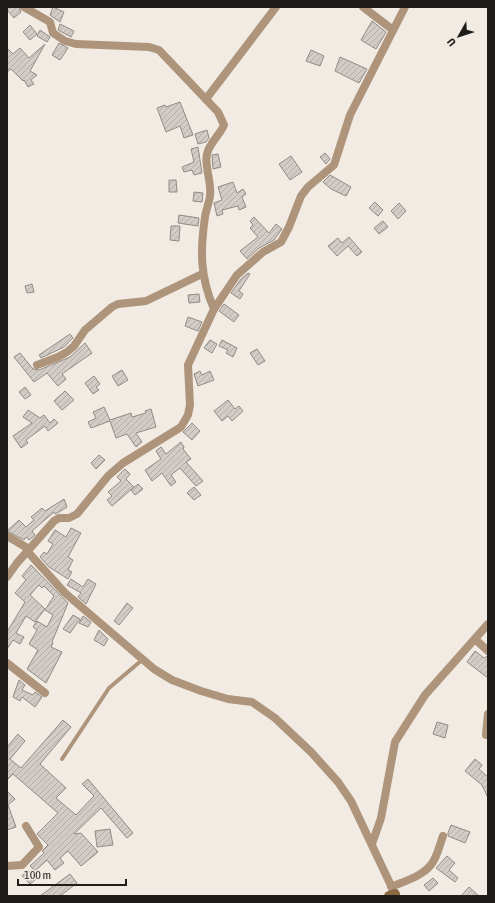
<svg xmlns="http://www.w3.org/2000/svg" width="495" height="903" font-family="'Asap Condensed',sans-serif">
	<defs>
		<pattern id="building-hatch" width="6" height="6" patternUnits="userSpaceOnUse"><rect width="6" height="6" fill="#d2cbc6"/><path d="M-1 1l2-2M0 6l6-6M5 7l2-2" fill="none" stroke="#b4aeaa"/></pattern>
	</defs>
	<rect width="100%" height="100%" fill="#f1ebe4"/>
	<!-- building -->
	<g fill="url(#building-hatch)" stroke="#918b86">
		<path d="M7,7H19L21,12L14,18L7,10Z"/>
		<path d="M53,7L64,12L60,22L50,15Z"/>
		<path d="M372,21L386,32L376,49L361,40Z"/>
		<path d="M60,24L74,31L71,37L58,30Z"/>
		<path d="M30,25L37,34L30,40L23,32Z"/>
		<path d="M40,30L50,37L47,42L37,36Z"/>
		<path d="M59,43L68,48L60,60L52,55Z"/>
		<path d="M45,44L30,71L37,75L31,80L34,84L28,87L24,80L23,81L11,69L7,72V48L13,54L20,48L29,58Z"/>
		<path d="M311,50L324,56L320,66L306,61Z"/>
		<path d="M340,57L367,69L359,83L335,71Z"/>
		<path d="M180,102L193,135L184,138L180,126L166,132L157,108L165,105L166,107Z"/>
		<path d="M207,130L209,138L206,142L198,144L195,134Z"/>
		<path d="M198,147L202,173L194,175L192,170L184,172L182,167L194,162L191,149Z"/>
		<path d="M325,153L330,159L326,164L320,157Z"/>
		<path d="M218,154L221,167L213,169L212,155Z"/>
		<path d="M291,156L302,172L290,180L279,164Z"/>
		<path d="M330,175L351,187L346,196L331,189L323,182Z"/>
		<path d="M169,180H176L177,192H169Z"/>
		<path d="M233,182L237,193L243,189L246,194L242,197L246,207L239,210L238,206L222,210L223,214L217,216L214,203L222,200L218,187Z"/>
		<path d="M194,192L203,193L202,202L193,201Z"/>
		<path d="M375,202L383,210L378,216L369,208Z"/>
		<path d="M399,203L406,211L398,219L391,211Z"/>
		<path d="M179,215L199,218L198,226L178,223Z"/>
		<path d="M254,217L269,233L276,224L282,229L274,240L259,248L247,259L240,251L258,237L250,228L253,225L250,221Z"/>
		<path d="M383,221L388,227L379,234L374,228Z"/>
		<path d="M171,226H180L179,241L170,240Z"/>
		<path d="M349,237L362,252L357,256L348,246L337,256L328,246L338,238L342,243Z"/>
		<path d="M248,273L250,274L239,291L243,294L240,299L231,293L241,279Z"/>
		<path d="M32,284L34,292L27,293L25,286Z"/>
		<path d="M199,294L200,302L189,303L188,295Z"/>
		<path d="M224,304L239,315L234,322L219,311Z"/>
		<path d="M188,317L202,322L198,331L185,326Z"/>
		<path d="M70,334L73,338L64,347L41,358L39,355Z"/>
		<path d="M210,340L217,344L212,353L204,348Z"/>
		<path d="M222,340L237,348L233,357L226,353L228,350L219,346Z"/>
		<path d="M85,343L92,353L62,374L66,379L58,386L47,373L34,382L14,357L20,353L33,369L39,370L70,357Z"/>
		<path d="M257,349L265,361L258,365L250,353Z"/>
		<path d="M122,370L128,380L118,386L112,376Z"/>
		<path d="M200,371L202,375L210,371L214,380L198,386L194,374Z"/>
		<path d="M94,376L100,384L96,387L99,390L93,394L85,383Z"/>
		<path d="M25,387L31,395L25,399L19,392Z"/>
		<path d="M65,391L74,400L62,410L54,401Z"/>
		<path d="M228,400L235,409L239,406L243,411L232,421L228,416L222,421L214,411Z"/>
		<path d="M104,407L110,420L131,413L132,417L146,413L145,411L151,409L156,427L136,433L142,442L136,447L127,434L116,438L110,421L91,428L88,422L96,418L93,412Z"/>
		<path d="M28,410L40,418L44,415L50,423L54,419L58,423L48,431L45,426L26,440L28,443L21,448L13,436L32,423L23,417Z"/>
		<path d="M192,423L200,431L192,440L183,432Z"/>
		<path d="M181,442L184,447L183,449L191,459L186,462L203,481L196,486L180,468L171,475L176,482L171,486L162,473L152,481L145,470L161,459L156,451L161,447L166,454Z"/>
		<path d="M99,455L105,460L96,469L91,463Z"/>
		<path d="M125,469L130,474L126,479L134,487L112,506L107,500L112,496L108,492L121,481L117,477Z"/>
		<path d="M138,484L143,489L135,495L131,490Z"/>
		<path d="M194,487L201,495L194,500L187,493Z"/>
		<path d="M64,499L67,507L59,512L55,514L54,512L32,531L35,535L29,540L26,537L24,540L7,531L19,520L26,527L34,520L31,517L42,508L45,511Z"/>
		<path d="M71,528L81,533L68,557L73,560L68,570L72,572L68,579L49,567L40,557L44,552L47,554L53,544L48,541L55,530L66,537Z"/>
		<path d="M31,565L68,603L52,642L53,643L51,647L62,652L46,683L27,669L38,650L29,644L37,630L33,627L37,621L47,627L53,615L45,610L54,596L44,586L42,588L39,585L30,595L45,609L35,622L26,616L16,633L24,637L20,644L13,640L7,649V632L25,602L15,593L26,580L22,576Z"/>
		<path d="M71,579L83,587L88,579L96,584L86,604L78,597L81,593L67,585Z"/>
		<path d="M127,603L133,608L119,625L114,621Z"/>
		<path d="M73,615L80,619L70,633L63,629Z"/>
		<path d="M83,616L91,622L88,627L79,623Z"/>
		<path d="M99,630L108,639L104,646L94,640Z"/>
		<path d="M475,651L484,658L488,656V678L467,662Z"/>
		<path d="M19,680L25,685L22,690L33,695L35,692L42,697L35,707L22,697L20,701L13,697Z"/>
		<path d="M63,720L71,727L40,764L66,788L56,798L76,815L94,796L82,784L88,779L133,833L127,838L101,808L74,834L81,833L98,852L81,866L68,851L60,858L64,863L55,870L47,860L35,871L30,866L44,853L42,851L48,845L37,834L58,813L13,774L7,780V747L18,734L25,741L10,759L21,768Z"/>
		<path d="M437,722L448,725L445,738L433,734Z"/>
		<path d="M475,759L482,765L479,769L488,777V798L482,785L465,771Z"/>
		<path d="M7,791L15,799L8,805L16,827L7,830Z"/>
		<path d="M451,825L470,832L465,843L448,836V833Z"/>
		<path d="M110,829L113,845L97,847L95,831Z"/>
		<path d="M447,856L455,863L449,870L458,878L455,882L436,868Z"/>
		<path d="M28,870L36,879L30,884L22,876Z"/>
		<path d="M70,874L77,883L60,896H40Z"/>
		<path d="M433,878L438,883L429,891L424,885Z"/>
		<path d="M469,887L479,896H461Z"/>
	</g>
	<g fill="none" stroke-linecap="round" stroke-linejoin="round">
		<!-- lane -->
		<path stroke="#ad947a" stroke-width="4" d="M62,759L109,688L142,660"/>
		<!-- street -->
		<g stroke="#ad947a" stroke-width="8">
			<path d="M24,7L50,22L53,33L65,41L76,44L149,47L159,50L218,112L224,125C220,135 209,143 207,154C204,166 212,182 210,196C209,203 206,210 205,217C200,251 200,277 214,309"/>
			<path d="M363,7L393,30"/>
			<path d="M206,99L276,7"/>
			<path d="M37,365L58,357L67,352L74,346L85,330L112,307L118,304L146,301L202,274"/>
			<path d="M7,536L29,549"/>
			<path d="M27,551L65,593L154,669L172,680L201,691L228,699L252,702L275,718L311,752L338,782L351,801L395,894"/>
			<path d="M7,577L17,563L54,521L59,518H69L77,514L108,476L123,463L181,427L188,415L190,405L188,365L214,309L237,275L263,252L281,242L289,227L301,196L308,187L334,165L350,115L405,7"/>
			<path d="M475,639L488,651"/>
			<path d="M7,663L45,693"/>
			<path d="M486,735L488,714"/>
			<path d="M372,844L381,818L395,742L425,695L488,624"/>
			<path d="M7,866L22,865L39,847L26,826"/>
			<path d="M391,887C405,881 427,875 434,860C438,853 440,844 443,836"/>
		</g>
		<!-- secondary -->
		<path stroke="#8d6943" stroke-width="10" d="M389,896L395,894V896"/>
	</g>
	<!-- border -->
	<rect width="495" height="903" fill="none" stroke="#1f1d1a" stroke-width="16"/>
	<!-- north arrow -->
	<g transform="translate(459 36) rotate(231)" stroke="#f1ebe4" stroke-width="3" paint-order="stroke">
	<path d="M0-3L7 15L0 10L-7 15Z" fill="#1f1d1a"/>
	<text y="-6" font-size="11" font-weight="bold" text-anchor="middle" fill="#1f1d1a">U</text>
	</g>
	<!-- scale -->
	<path d="M18 879v6h108v-6" fill="none" stroke="#1f1d1a" stroke-width="2"/>
	<text x="24" y="879" font-size="12" fill="#1f1d1a" stroke="#f1ebe4" stroke-width="3" paint-order="stroke">100 m</text>
</svg>
